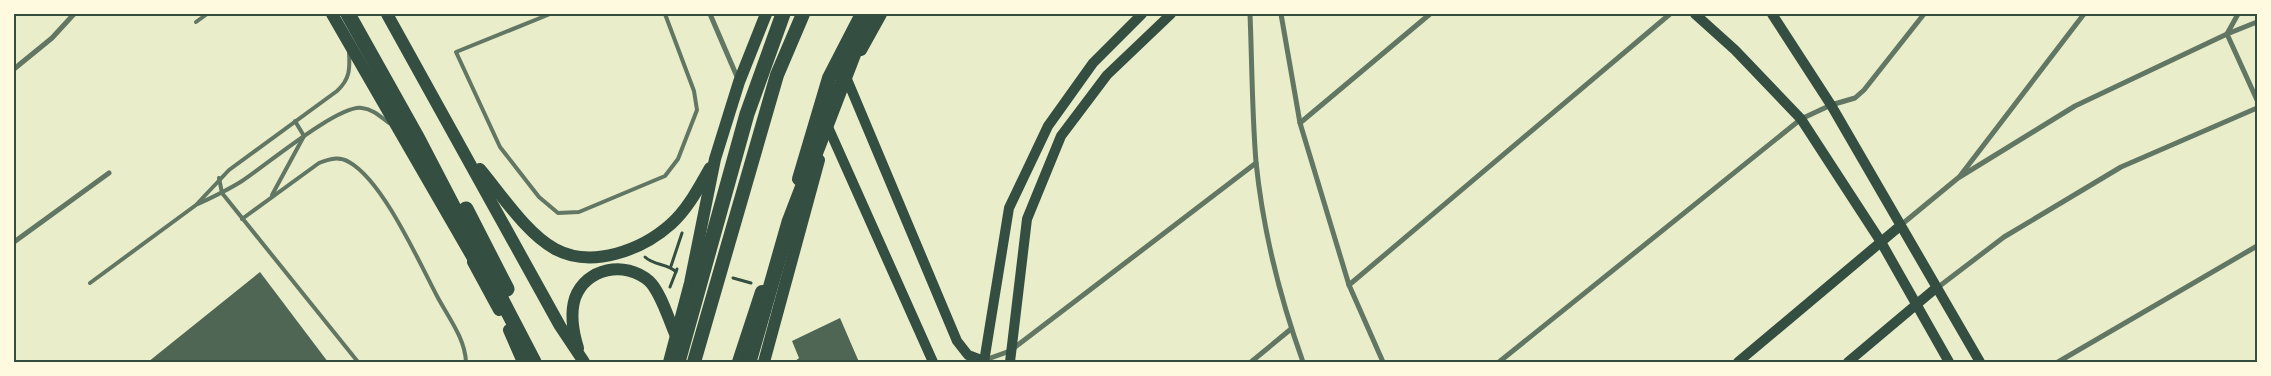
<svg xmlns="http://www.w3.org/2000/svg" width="2271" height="376" font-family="Signika,sans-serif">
	<rect width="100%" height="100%" fill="#e9edc9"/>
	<!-- building -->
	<g fill="#4f6655">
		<path d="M260,272L328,362H148Z"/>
		<path d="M840,318L859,362H794L799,358L792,341Z"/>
	</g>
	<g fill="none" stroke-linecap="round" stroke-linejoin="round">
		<!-- path -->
		<g stroke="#344e41" stroke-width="3">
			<path d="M645,257C654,266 668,263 676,272"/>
			<path d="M671,266L682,233"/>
			<path d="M733,278L751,283"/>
			<path d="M670,287L677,269"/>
		</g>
		<!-- service -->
		<g stroke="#617663" stroke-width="4">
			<path d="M550,14L456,52L500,147L539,197L558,213L579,212L665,176L678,159L697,110L694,91L665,14"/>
			<path d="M196,22L207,14"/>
			<path d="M219,178L222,193L358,362"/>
			<path d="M272,195L304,136L295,121"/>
			<path d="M198,204C213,197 228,190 242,181C265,166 339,104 362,108C373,109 381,117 389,123"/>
			<path d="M242,219L319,163C329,159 339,156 349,162C383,181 418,260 437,296C448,317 465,338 466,362"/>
			<path d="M90,283L196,205L229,170L337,91C350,79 350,69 349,52"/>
		</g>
		<!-- minor -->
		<g stroke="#617663" stroke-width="5">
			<path d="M710,14L738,79"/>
			<path d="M1250,14C1252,63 1252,113 1256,162C1263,230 1280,298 1303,362"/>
			<path d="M1281,14L1300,123L1349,285L1383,362"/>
			<path d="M2238,14L2227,34L2257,100"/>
			<path d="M14,69L52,38L74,14"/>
			<path d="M1300,123L1430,14"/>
			<path d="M1960,176L2084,14"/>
			<path d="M1901,225L1958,178L2075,106L2227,34L2257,22"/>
			<path d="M14,242L109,173"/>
			<path d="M1349,285L1670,14"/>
			<path d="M1937,288L2004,237L2121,167L2257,108"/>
			<path d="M985,360L1010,351L1256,163"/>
			<path d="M1251,362L1291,329"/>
			<path d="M1499,362L1801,119L1831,105L1855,98L1864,90L1924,14"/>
			<path d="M2058,362L2257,246"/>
		</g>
		<!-- secondary -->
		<g stroke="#344e41" stroke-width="10">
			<path d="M1695,14L1735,50L1801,119L1881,242L1949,362"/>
			<path d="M1772,14L1831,105L1980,362"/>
			<path d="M846,77L957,341L968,355L984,361"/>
			<path d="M828,127L933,362"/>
			<path d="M984,362L1009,208L1048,126L1093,63L1142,14"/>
			<path d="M1010,362L1027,219L1061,136L1107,75L1171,14"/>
			<path d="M1738,362L1900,226"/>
			<path d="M1848,362L1936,288"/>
		</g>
		<!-- primary -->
		<g stroke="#344e41" stroke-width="12">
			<path d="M332,14L478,267"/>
			<path d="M387,14L560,326L584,362"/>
			<path d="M861,50L881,14"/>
			<path d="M480,169C501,194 526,233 555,249C592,269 642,250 671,224C688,209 699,187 710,168"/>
			<path d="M473,262L499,310"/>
			<path d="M509,330L523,362"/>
			<path d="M578,348C573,332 570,314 575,298C586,268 625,260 649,281C661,292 669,321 676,336"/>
			<path d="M669,362L690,283L715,159L739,82L766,14"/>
			<path d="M764,362L819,160"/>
		</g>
		<!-- trunk -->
		<g stroke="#344e41" stroke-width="14">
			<path d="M799,179L829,78L862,14"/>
			<path d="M694,362L777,75L803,14"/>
			<path d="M739,362L762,292"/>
		</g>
		<!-- motorway -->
		<g stroke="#344e41" stroke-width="15">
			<path d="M348,14L418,139L534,362"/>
			<path d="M466,209L507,289"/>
			<path d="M678,362L747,114L783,14"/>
			<path d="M749,362L789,222L869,14"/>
		</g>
	</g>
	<!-- border -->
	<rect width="2271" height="376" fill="none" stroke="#fefae0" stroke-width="30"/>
	<rect x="15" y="15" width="2241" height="346" fill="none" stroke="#344e41" stroke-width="2"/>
</svg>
